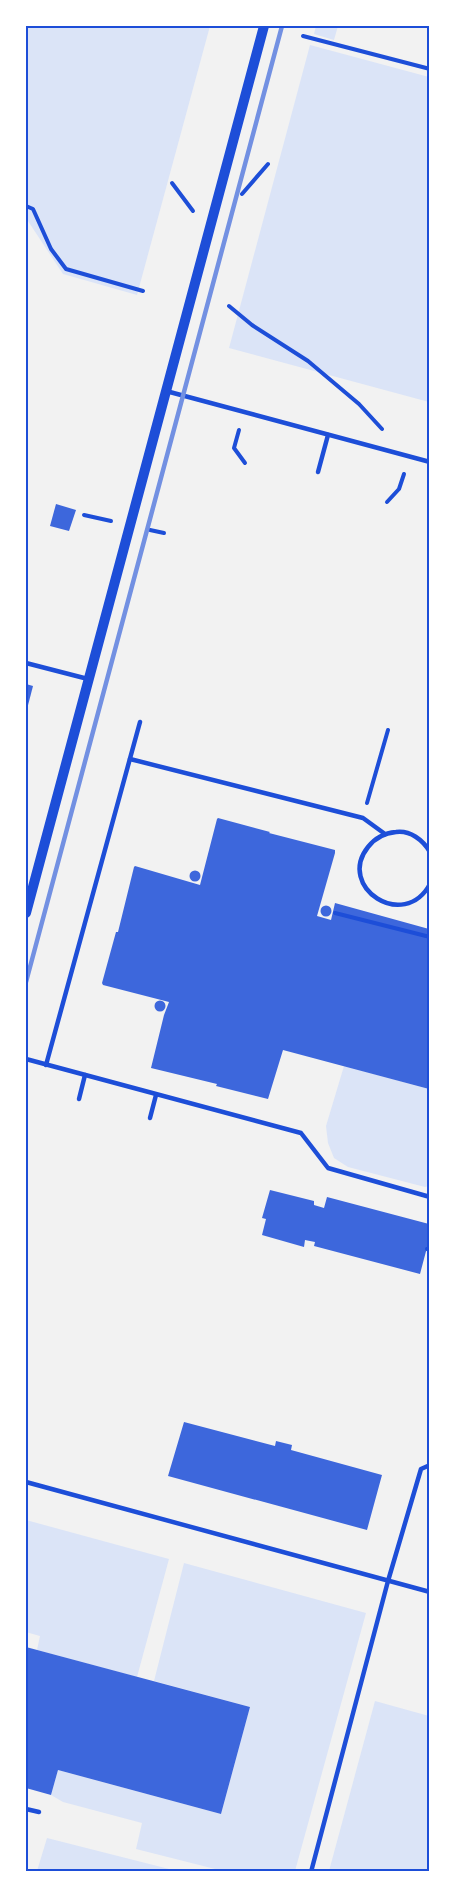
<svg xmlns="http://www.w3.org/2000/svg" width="455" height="1897" font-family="Roboto,sans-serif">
	<rect width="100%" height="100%" fill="#f2f2f2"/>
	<!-- green -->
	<g fill="#dbe4f7">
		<path d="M26,26H210L137,295L63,274L26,218Z"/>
		<path d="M316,26H338L334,40L314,34Z"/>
		<path d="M310,45L429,77V402L229,348Z"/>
		<path d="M344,1066L429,1089V1186L425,1187L348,1167L334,1158L328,1143L326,1126Z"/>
		<path d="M26,1520L169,1559L137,1677L37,1650L40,1636L26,1632Z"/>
		<path d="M184,1563L366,1613L295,1871H223L136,1849L142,1823L63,1802L51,1795L58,1770L221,1814L250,1707L154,1681Z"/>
		<path d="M375,1701L429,1716V1871H329Z"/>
		<path d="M47,1838L177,1871H37Z"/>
	</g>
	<!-- building -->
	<g fill="#3d67dc">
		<path d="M56,504L76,510L69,531L50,526Z"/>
		<path d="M26,684L33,686L26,713Z"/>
		<path d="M218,818L270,832L269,833L335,850V853L317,916L331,920L335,903L429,929V1089L283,1050L268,1099L216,1086L217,1084L151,1068L164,1015L169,1002L103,985L102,983L116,932H118L134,867L135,866L200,885L217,819Z"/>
		<circle cx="195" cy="876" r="5.5"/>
		<circle cx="326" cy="911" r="5.5"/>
		<circle cx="160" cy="1006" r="5.5"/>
		<path d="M270,1190L314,1201V1205L324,1208L327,1197L429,1224V1240L420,1274L314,1246L315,1242L305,1240L304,1247L262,1235L266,1219L262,1218Z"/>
		<path d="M184,1422L275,1446L276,1441L292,1445L291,1450L382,1475L367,1530L168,1476Z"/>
		<path d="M26,1647L250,1707L221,1814L58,1770L51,1795L26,1788Z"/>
	</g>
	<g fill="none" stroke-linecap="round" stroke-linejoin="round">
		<!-- path -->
		<g stroke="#1d4ed8" stroke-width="4">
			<path d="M303,36L430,69"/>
			<path d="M172,183L193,211"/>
			<path d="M242,194L268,164"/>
			<path d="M26,206L33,209L51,249L66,269L143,291"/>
			<path d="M229,306L252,325L308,361L359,404L382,429"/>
			<path d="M239,430L234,448L245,463"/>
			<path d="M387,502L399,489L404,474"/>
			<path d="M84,515L111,521"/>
			<path d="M150,530L164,533"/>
			<path d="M367,803L388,730"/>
			<path d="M335,913L430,937"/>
			<path d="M427,1249L430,1250"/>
		</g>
		<!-- service -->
		<g stroke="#1d4ed8" stroke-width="4.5">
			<path d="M166,391L430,462"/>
			<path d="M318,472L328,435"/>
			<path d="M26,663L88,679"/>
			<path d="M130,759L363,818L385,834"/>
			<path d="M430,852C423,840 410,830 396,832C384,833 375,838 368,847C336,887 404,932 430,884"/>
			<path d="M26,1059L301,1133L328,1168L430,1197"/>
			<path d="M46,1065L140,722"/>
			<path d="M79,1099L85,1075"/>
			<path d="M150,1118L156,1095"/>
			<path d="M26,1482L430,1592"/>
			<path d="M26,1809L39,1812"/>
			<path d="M311,1872L388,1581L421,1469L430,1465"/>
		</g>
		<!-- tertiary -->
		<path stroke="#1d4ed8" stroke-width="10" d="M26,913L264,26"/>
		<!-- rail -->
		<path stroke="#7290e2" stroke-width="4.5" d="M26,982L282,26"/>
	</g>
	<!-- border -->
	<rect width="455" height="1897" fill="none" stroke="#ffffff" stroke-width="54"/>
	<rect x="27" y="27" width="401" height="1843" fill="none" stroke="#1d4ed8" stroke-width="2"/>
</svg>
